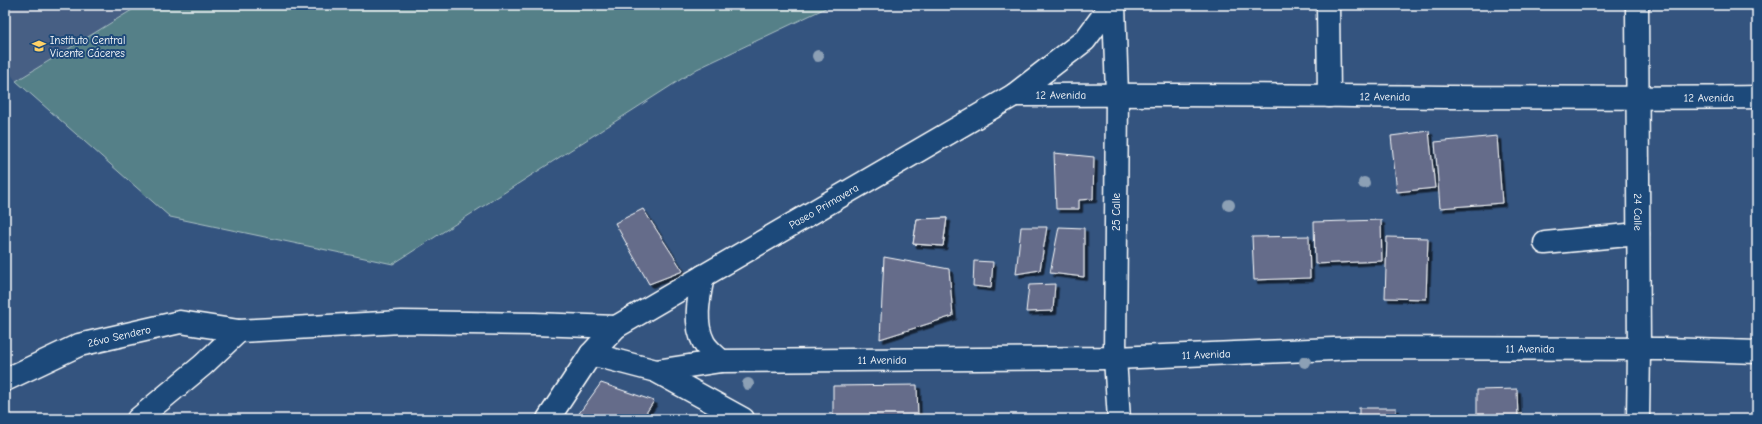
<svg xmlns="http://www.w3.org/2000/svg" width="1762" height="424" font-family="'Comic Neue',sans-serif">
	<defs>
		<filter id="shadow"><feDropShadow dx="3.5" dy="3.5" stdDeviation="0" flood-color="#0009"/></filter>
	</defs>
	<rect width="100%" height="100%" fill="#34547f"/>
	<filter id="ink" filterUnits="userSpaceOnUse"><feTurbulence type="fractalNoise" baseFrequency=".025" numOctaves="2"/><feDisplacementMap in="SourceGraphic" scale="8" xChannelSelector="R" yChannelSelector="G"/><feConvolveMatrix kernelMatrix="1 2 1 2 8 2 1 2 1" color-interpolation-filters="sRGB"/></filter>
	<g filter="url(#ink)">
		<!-- built -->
		<path fill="#475e84" d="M5,5H140L16,81L5,66Z"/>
		<!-- green -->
		<path fill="#558088" stroke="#aac0c4" d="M140,5H832L697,69L393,264L170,217L16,81Z"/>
		<!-- building -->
		<g fill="#656c8a" stroke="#fff" filter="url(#shadow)">
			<path d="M1429,131L1435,188L1397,192L1391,136Z"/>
			<path d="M1497,136L1502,203L1440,208L1435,142Z"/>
			<path d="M1054,153L1094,157L1093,199L1079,200V209H1056Z"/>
			<path d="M643,209L683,271L649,284L615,223Z"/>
			<path d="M947,218L943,246L913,244L917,219Z"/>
			<path d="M947,218L943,246L913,244L917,219Z"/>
			<path d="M1381,220L1382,261L1315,264L1314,222Z"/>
			<path d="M1021,227H1047L1040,270L1016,274Z"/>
			<path d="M1059,227L1084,228V277L1050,273Z"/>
			<path d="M1309,236L1310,278L1254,280L1252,237Z"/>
			<path d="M1387,237L1428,238L1426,299L1385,298Z"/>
			<path d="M884,257L949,269L953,316L880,339Z"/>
			<path d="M974,261L993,262L991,288L973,286Z"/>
			<path d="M1055,284L1053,311L1026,312L1029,285Z"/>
			<path d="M601,383L654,401L642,419H575Z"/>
			<path d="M917,385L918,419H833V386Z"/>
			<path d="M1517,389L1518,419H1477V390Z"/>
			<rect x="1359" y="408" width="37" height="11"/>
		</g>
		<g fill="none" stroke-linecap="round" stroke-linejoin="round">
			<defs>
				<g id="minor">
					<path d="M1114,5L1117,94L1115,358L1119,419"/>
					<path d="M1328,5L1329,96"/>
					<path id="s1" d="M1637,5L1639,350L1638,419"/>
					<path id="s2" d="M1014,95C1261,93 1509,100 1757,97"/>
					<path d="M1545,243L1638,234"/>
					<path d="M703,276C699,297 693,323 704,343C708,350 716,356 721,361"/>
					<path d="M591,354L656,371L743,419"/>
					<path id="s3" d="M656,371L721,361L1115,358L1357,348L1665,349L1757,352"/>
					<path id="s4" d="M5,380L79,345L180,322L239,331"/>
					<path d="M138,419L203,365L239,331L401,322L535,324L616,327"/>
					<path id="s5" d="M548,419L591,354L616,327L1014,95L1085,40L1111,5"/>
				</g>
			</defs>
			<!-- minor casing -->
			<use href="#minor" stroke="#fff" stroke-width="25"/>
			<!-- minor -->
			<use href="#minor" stroke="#1f4a7a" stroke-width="22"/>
		</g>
		<!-- trees -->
		<g fill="#8ca0b5">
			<circle cx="818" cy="56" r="6"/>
			<circle cx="1364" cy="183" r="6"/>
			<circle cx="1229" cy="205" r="6"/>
			<circle cx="1305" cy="362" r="6"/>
			<circle cx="748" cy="384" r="6"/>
		</g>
	</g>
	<!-- icons -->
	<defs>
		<symbol id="school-bare" viewBox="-9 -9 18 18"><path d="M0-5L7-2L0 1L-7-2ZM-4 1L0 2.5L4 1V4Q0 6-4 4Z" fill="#ffd166" stroke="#1f4a7a" stroke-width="2.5" paint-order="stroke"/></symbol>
	</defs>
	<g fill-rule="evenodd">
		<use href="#school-bare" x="29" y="36" width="20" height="20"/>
	</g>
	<g text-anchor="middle" stroke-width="4" stroke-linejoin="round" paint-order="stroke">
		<!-- poi labels -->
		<g font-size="11" fill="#fff" stroke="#1f4a7a" text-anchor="start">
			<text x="50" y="44">Instituto Central<tspan x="50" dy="13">Vicente Cáceres</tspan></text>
		</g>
		<!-- street labels -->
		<g font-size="11" fill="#fff" stroke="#1f4a7a">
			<text dy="4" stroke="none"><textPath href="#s2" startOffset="47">12 Avenida</textPath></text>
			<text dy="4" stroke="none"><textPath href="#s2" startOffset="371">12 Avenida</textPath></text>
			<text dy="4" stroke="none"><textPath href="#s2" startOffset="695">12 Avenida</textPath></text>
			<text dy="4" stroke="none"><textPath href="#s5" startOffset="355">Paseo Primavera</textPath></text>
			<text transform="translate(1116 212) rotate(-90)" y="4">25 Calle</text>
			<text dy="4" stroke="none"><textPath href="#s1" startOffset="207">24 Calle</textPath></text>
			<text dy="4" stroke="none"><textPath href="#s4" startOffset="123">26vo Sendero</textPath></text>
			<text dy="4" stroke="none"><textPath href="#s3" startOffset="875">11 Avenida</textPath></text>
			<text dy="4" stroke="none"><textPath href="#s3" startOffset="551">11 Avenida</textPath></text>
			<text dy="4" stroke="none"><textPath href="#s3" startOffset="227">11 Avenida</textPath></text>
		</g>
	</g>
	<!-- margin -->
	<rect width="1762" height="424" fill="none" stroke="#1f4a7a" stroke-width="20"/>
	<rect x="10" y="10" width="1742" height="404" fill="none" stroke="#fff" stroke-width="1.5" filter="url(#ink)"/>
</svg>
